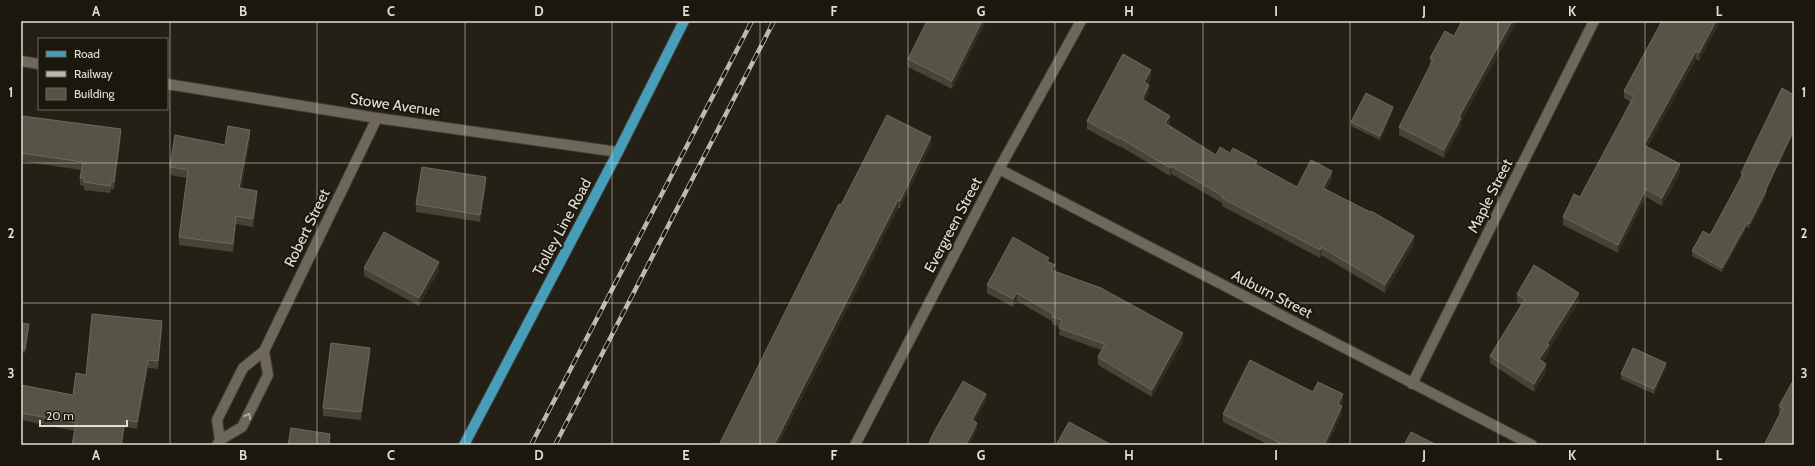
<svg xmlns="http://www.w3.org/2000/svg" width="1815" height="466" font-family="Cabin,sans-serif">
	<rect width="100%" height="100%" fill="#252015"/>
	<g fill="none" stroke-linecap="round" stroke-linejoin="round">
		<defs>
			<g id="minor">
				<path d="M21,61L39,64"/>
				<path d="M167,84L377,118L618,152"/>
				<path d="M999,169L1532,445"/>
				<path d="M1412,384L1594,21"/>
				<path d="M220,440L217,420L243,368L264,351L377,118"/>
				<path d="M217,445L220,440L242,427L268,375L264,351"/>
				<path d="M855,445L999,169L1081,21"/>
			</g>
			<path id="major" d="M464,445L618,152L684,21"/>
		</defs>
		<!-- minor casing -->
		<use href="#minor" stroke="#413d35" stroke-width="12"/>
		<!-- major casing -->
		<use href="#major" stroke="#413d35" stroke-width="12"/>
		<!-- minor -->
		<use href="#minor" stroke="#6e685b" stroke-width="10"/>
		<!-- major -->
		<use href="#major" stroke="#479ebb" stroke-width="10"/>
		<defs>
			<g id="rail">
				<path d="M531,445L752,21"/>
				<path d="M555,445L774,21"/>
			</g>
		</defs>
		<!-- rail casing -->
		<use href="#rail" stroke="#bdb9b1" stroke-width="4.5"/>
		<!-- rail -->
		<use href="#rail" stroke="#1b170c" stroke-width="3" stroke-dasharray="9" stroke-linecap="butt"/>
	</g>
	<!-- wall -->
	<g fill="#484336">
		<path d="M927,21H986L952,89L908,67V59Z"/>
		<path d="M1462,21H1517L1461,121V126L1444,158L1399,135V127L1430,65V58L1454,36Z"/>
		<path d="M1662,21H1720L1699,61L1696,59L1647,147L1680,172L1662,206L1646,197L1618,253L1563,225V217L1580,197L1631,102L1624,98V91Z"/>
		<path d="M1151,78L1148,84L1149,92L1145,101L1170,124L1168,126L1216,155L1230,153L1257,165L1297,187L1332,179L1326,190L1414,244L1385,293L1321,255L1320,258L1222,206V203L1171,174L1170,176L1120,146V147L1087,129V121Z"/>
		<path d="M1794,95L1766,192V196L1749,228L1747,227L1722,272L1692,256V251L1710,235L1741,177V173Z"/>
		<path d="M1393,111L1380,140L1351,126V122Z"/>
		<path d="M21,125L121,137L114,189H111L110,193L84,190V186L80,185V178L81,170L21,161Z"/>
		<path d="M250,138L241,189L257,199L253,227L236,224L233,252L179,245V237L187,178L170,175V167L225,145Z"/>
		<path d="M931,145L900,208H898L778,445H719L841,205Z"/>
		<path d="M486,185L480,222L416,212V204Z"/>
		<path d="M1049,262L1055,272L1183,341L1152,397L1098,365V357L1101,350L1059,335L1060,327L1052,324V321L1017,301L1013,307L987,293V285Z"/>
		<path d="M364,268L439,270L419,306L364,276Z"/>
		<path d="M1517,294L1579,301L1549,349V353L1543,362L1546,372L1534,392L1490,363V356L1522,305L1517,302Z"/>
		<path d="M21,323L29,328L25,353L21,352Z"/>
		<path d="M162,329L158,369L148,368L137,429L125,427L122,445H72L75,431L21,420V385L73,395L86,375Z"/>
		<path d="M370,355L361,420L323,416V408Z"/>
		<path d="M1666,367L1654,394L1621,379V374Z"/>
		<path d="M1794,379V445L1780,414L1779,413V406Z"/>
		<path d="M1313,392L1343,402L1341,406L1342,414L1327,445H1269L1223,422V414Z"/>
	</g>
	<!-- shaded-wall -->
	<g fill="#332e22">
		<path d="M982,21H986L952,89V81Z"/>
		<path d="M1512,21H1517L1461,121V126L1444,158V150L1459,117Z"/>
		<path d="M1716,21H1720L1699,61V53Z"/>
		<path d="M1696,51V59L1644,153V145Z"/>
		<path d="M1151,70V78L1144,90V82Z"/>
		<path d="M1149,85V92L1142,107V99Z"/>
		<path d="M1393,107V111L1380,140V136Z"/>
		<path d="M1170,116V124L1165,131V123Z"/>
		<path d="M121,129V137L114,189V182Z"/>
		<path d="M1794,129V133L1766,192V196L1749,228V224Z"/>
		<path d="M250,130V138L239,196V188Z"/>
		<path d="M931,137V145L900,208V201Z"/>
		<path d="M1680,164V172L1662,206V198Z"/>
		<path d="M1171,166V174L1170,176V168Z"/>
		<path d="M1332,171V179L1323,196V188Z"/>
		<path d="M486,177V185L480,222V215Z"/>
		<path d="M1646,189V197L1618,253V245Z"/>
		<path d="M257,191V199L253,227V219Z"/>
		<path d="M898,200V208L778,445H774Z"/>
		<path d="M236,216V224L233,252V244Z"/>
		<path d="M1747,223V227L1722,272V268Z"/>
		<path d="M1414,236V244L1385,293V285Z"/>
		<path d="M1321,247V255L1320,258V250Z"/>
		<path d="M439,262V270L419,306V298Z"/>
		<path d="M1055,265V273L1051,270Z"/>
		<path d="M1017,293V301L1013,307V299Z"/>
		<path d="M1579,293V301L1549,349V353L1539,367V359L1547,344Z"/>
		<path d="M162,321V329L158,369V361Z"/>
		<path d="M29,324V328L25,353V349Z"/>
		<path d="M1183,333V341L1152,397V390Z"/>
		<path d="M370,348V355L361,420V412Z"/>
		<path d="M148,360V368L137,429V422Z"/>
		<path d="M1666,363V367L1654,394V389Z"/>
		<path d="M1546,364V372L1534,392V384Z"/>
		<path d="M986,394V401L972,427V420Z"/>
		<path d="M1343,394V402L1338,412V404Z"/>
		<path d="M1342,406V414L1327,445H1324Z"/>
		<path d="M125,420V427L122,445H121Z"/>
		<path d="M977,423V430L970,445H966Z"/>
		<path d="M330,434V445H329Z"/>
	</g>
	<!-- building -->
	<g fill="#585347" stroke="#6e695e">
		<path d="M927,21H982L952,81L908,59Z"/>
		<path d="M1462,21H1512L1459,117L1461,118L1444,150L1399,127L1433,60L1430,58L1445,31L1454,36Z"/>
		<path d="M1662,21H1716L1699,53L1696,51L1644,145L1680,164L1662,198L1646,189L1618,245L1563,217L1574,194L1580,197L1634,96L1624,91Z"/>
		<path d="M1123,54L1151,70L1144,82L1149,85L1142,99L1170,116L1165,123L1216,155L1220,147L1230,153L1233,148L1257,161L1255,164L1297,187L1311,160L1332,171L1323,188L1370,212L1371,211L1414,236L1385,285L1321,247L1320,250L1222,198L1223,196L1171,166L1170,168L1120,138V139L1087,121Z"/>
		<path d="M1782,88L1794,95V129L1765,191H1766L1749,224L1747,223L1722,268L1692,251L1703,231L1710,235L1743,174L1741,173Z"/>
		<path d="M1366,93L1393,107L1380,136L1351,122Z"/>
		<path d="M887,115L931,137L900,201L898,200L774,445H719L795,292L839,204L841,205Z"/>
		<path d="M22,116L121,129L114,182L111,181L110,186L84,182V178H80L83,162L21,153V125Z"/>
		<path d="M228,126L250,130L239,188L257,191L253,219L236,216L233,244L179,237L188,170L170,167L175,135L225,145Z"/>
		<path d="M422,167L486,177L480,215L416,204Z"/>
		<path d="M384,232L439,262L419,298L364,268Z"/>
		<path d="M1013,237L1049,258L1047,261L1055,265L1051,270L1101,288L1183,333L1152,390L1098,357L1105,344L1059,328L1062,320L1052,317L1053,314L1017,293L1013,299L987,285Z"/>
		<path d="M1534,265L1579,293L1547,344L1549,345L1539,359L1546,364L1534,384L1490,356L1525,299L1517,294Z"/>
		<path d="M92,314L162,321L158,361L148,360L137,422L125,420L121,445H72L76,423L21,413V385L73,395L76,373L86,375Z"/>
		<path d="M21,323L29,324L25,349L21,348Z"/>
		<path d="M331,343L370,348L361,412L323,408Z"/>
		<path d="M1633,348L1666,363L1654,389L1621,374Z"/>
		<path d="M1250,360L1313,392L1318,382L1343,394L1338,404L1342,406L1324,445H1284L1223,414Z"/>
		<path d="M1794,379V445H1764L1783,408L1779,406Z"/>
		<path d="M963,381L986,394L972,420L977,423L966,445H928L934,432Z"/>
		<path d="M1069,422L1110,444L1109,445H1056Z"/>
		<path d="M291,428L330,434L329,445H288Z"/>
		<path d="M1411,432L1437,445H1404Z"/>
	</g>
	<!-- one-way arrows -->
	<defs><path id="oneway-chevron" d="M-2-3.5L2.5 0L-2 3.5" fill="none" stroke-width="1.6" stroke-linecap="round" stroke-linejoin="round"/></defs>
	<use stroke="#b9b5ab" href="#oneway-chevron" transform="translate(248 416) rotate(-63)"/>
	<!-- grid -->
	<path fill="none" stroke="#e1ded6" stroke-width="1" stroke-opacity="0.55" d="M170,21V445M317,21V445M465,21V445M612,21V445M760,21V445M908,21V445M1055,21V445M1203,21V445M1350,21V445M1498,21V445M1645,21V445M21,163H1794M21,303H1794"/>
	<g text-anchor="middle" stroke-width="4" stroke-linejoin="round" paint-order="stroke">
		<!-- street labels -->
		<g font-size="15" fill="#e1ded6" stroke="#1b170c">
			<text transform="translate(395 105) rotate(8)" y="5">Stowe Avenue</text>
			<text transform="translate(1490 196) rotate(-63)" y="5">Maple Street</text>
			<text transform="translate(953 225) rotate(-62)" y="5">Evergreen Street</text>
			<text transform="translate(562 227) rotate(-62)" y="5">Trolley Line Road</text>
			<text transform="translate(307 228) rotate(-64)" y="5">Robert Street</text>
			<text transform="translate(1272 294) rotate(27)" y="5">Auburn Street</text>
		</g>
	</g>
	<!-- border -->
	<rect width="1815" height="466" fill="none" stroke="#1b170c" stroke-width="44"/>
	<!-- legend -->
	<rect x="38" y="38" width="130" height="72" fill="#1b170c" stroke="#6a675d"/>
	<rect x="46" y="51" width="20" height="6" fill="#479ebb" stroke="#6a675d"/>
	<text x="74" y="58" font-size="12" fill="#e1ded6">Road</text>
	<rect x="46" y="71" width="20" height="6" fill="#bdb9b1" stroke="#6a675d"/>
	<text x="74" y="78" font-size="12" fill="#e1ded6">Railway</text>
	<rect x="46" y="88" width="20" height="12" fill="#585347" stroke="#6a675d"/>
	<text x="74" y="98" font-size="12" fill="#e1ded6">Building</text>
	<!-- scale -->
	<path d="M40 420v6h87v-6" fill="none" stroke="#e1ded6" stroke-width="2"/>
	<text x="46" y="420" font-size="12" fill="#e1ded6" stroke="#1b170c" stroke-width="3" paint-order="stroke">20 m</text>
	<rect x="22" y="22" width="1771" height="422" fill="none" stroke="#e1ded6" stroke-width="1.5"/>
	<g font-size="13" text-anchor="middle" font-weight="bold" fill="#e1ded6">
		<text x="96" y="16">A</text>
		<text x="243" y="16">B</text>
		<text x="391" y="16">C</text>
		<text x="539" y="16">D</text>
		<text x="686" y="16">E</text>
		<text x="834" y="16">F</text>
		<text x="981" y="16">G</text>
		<text x="1129" y="16">H</text>
		<text x="1276" y="16">I</text>
		<text x="1424" y="16">J</text>
		<text x="1572" y="16">K</text>
		<text x="1719" y="16">L</text>
		<text x="11" y="97">1</text>
		<text x="1804" y="97">1</text>
		<text x="11" y="238">2</text>
		<text x="1804" y="238">2</text>
		<text x="11" y="378">3</text>
		<text x="1804" y="378">3</text>
		<text x="96" y="460">A</text>
		<text x="243" y="460">B</text>
		<text x="391" y="460">C</text>
		<text x="539" y="460">D</text>
		<text x="686" y="460">E</text>
		<text x="834" y="460">F</text>
		<text x="981" y="460">G</text>
		<text x="1129" y="460">H</text>
		<text x="1276" y="460">I</text>
		<text x="1424" y="460">J</text>
		<text x="1572" y="460">K</text>
		<text x="1719" y="460">L</text>
	</g>
</svg>
